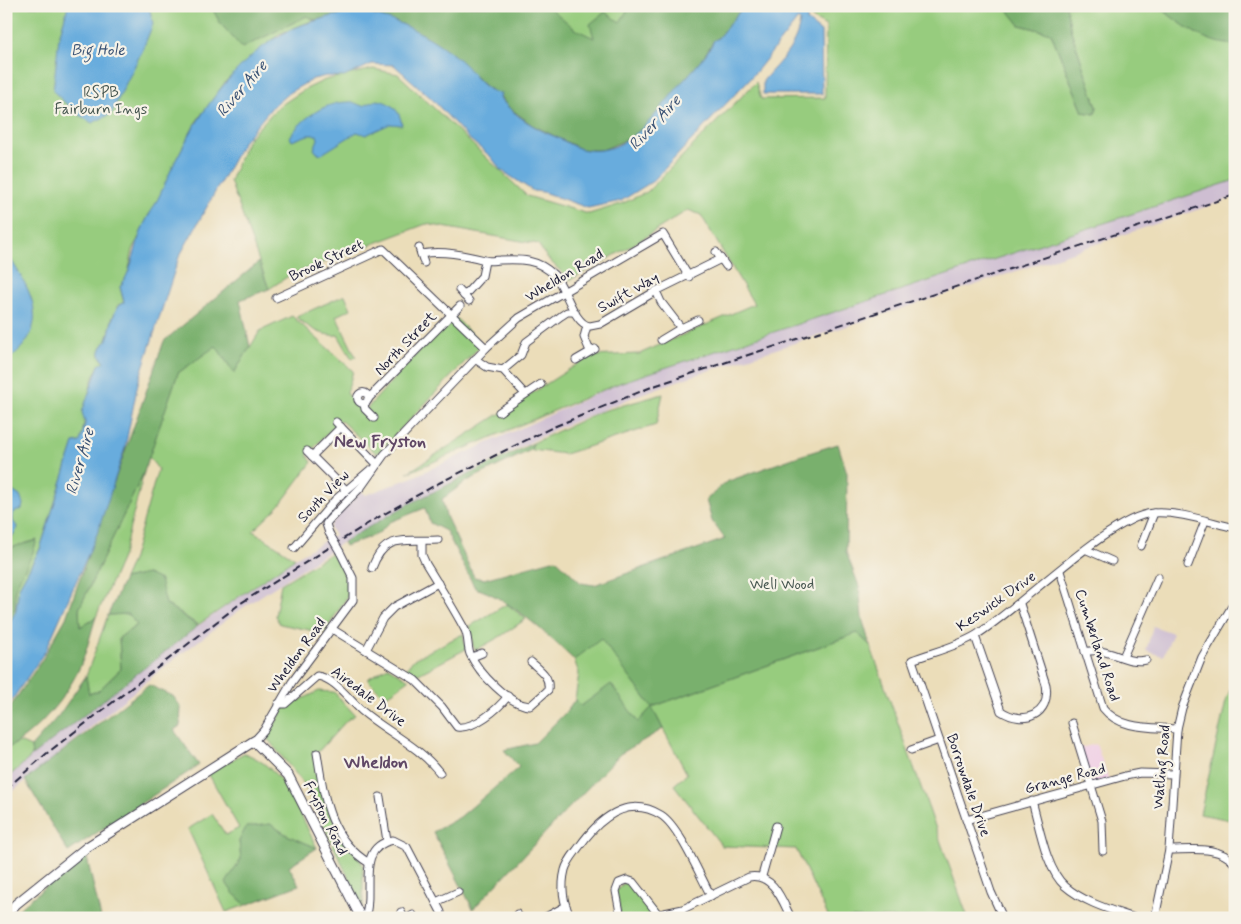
<svg xmlns="http://www.w3.org/2000/svg" width="1241" height="924" font-family="Mynerve,sans-serif">
	<rect width="100%" height="100%" fill="#f7f3e8"/>
	<filter id="ink" filterUnits="userSpaceOnUse"><feTurbulence type="fractalNoise" baseFrequency=".02" numOctaves="2"/><feDisplacementMap in="SourceGraphic" scale="10" xChannelSelector="R" yChannelSelector="G"/><feConvolveMatrix kernelMatrix="1 2 1 2 8 2 1 2 1" color-interpolation-filters="sRGB"/></filter>
	<filter id="wash" filterUnits="userSpaceOnUse"><feTurbulence type="fractalNoise" baseFrequency=".0096" numOctaves="4" result="noise"/><feDisplacementMap in="SourceGraphic" scale="20" xChannelSelector="R" yChannelSelector="G"/><feGaussianBlur stdDeviation="1.12" result="paint"/><feColorMatrix in="noise" values="0 0 0 0 0 0 0 0 0 0 0 0 0 0 0 0 0 1.4 0 .05"/><feComposite in="paint" operator="in"/></filter>
	<g filter="url(#wash)">
		<rect width="100%" height="100%" fill="#ebddb9"/>
		<!-- built -->
		<path fill="#f0d0e5" d="M1096,744L1109,780L1092,784L1080,748Z"/>
		<!-- industrial -->
		<g fill="#cebed2">
			<path d="M1235,180V197L978,284L689,377L638,395L554,430L405,506L343,542L241,609L164,667L6,797V780L32,756L120,685L198,626L295,558L335,535L330,528L331,524L361,491L366,495L413,477L622,382Z"/>
			<path d="M1153,626L1173,633L1163,656L1146,651Z"/>
		</g>
		<!-- green -->
		<g fill="#97cc7e" stroke="#5c775c">
			<path d="M6,6H744L726,26L461,62L315,20L309,22L279,34L226,81L196,122L176,160L153,211L149,214L133,250L127,278L120,287L124,303L118,305L112,319L108,338L101,348L100,356L104,362C86,373 87,423 80,442L74,443L40,549L19,587L16,611L6,628Z"/>
			<path d="M814,6H1008V9L1020,25L1051,33L1083,112L1095,114L1097,107L1071,31L1066,6H1157L1197,34L1228,44H1235V180L622,382L407,473L590,356L639,354L754,304L701,215L688,210L631,246L570,280L548,259L538,244L426,224L290,275L269,289L230,181L248,139L278,107L304,90L325,80L373,69L398,74L527,196L589,214L621,204L647,192L756,82L761,99L825,98L826,26L812,18Z"/>
			<path d="M345,295L351,309L336,316L356,357L352,359L338,335C322,337 308,327 296,317Z"/>
			<path d="M452,314L482,344L377,454L340,420L307,455L312,462L279,506L253,531L295,558L198,625L166,604L147,574L124,579L133,558L158,469L148,456L178,373L216,345L234,373L260,331L292,316L353,371L347,393L363,413Z"/>
			<path d="M663,394L656,425L565,454L531,450L533,443L599,412Z"/>
			<path d="M144,472L123,555L96,617L80,627L79,609Z"/>
			<path d="M333,552L344,568L349,594L324,633L280,624L275,616L281,584Z"/>
			<path d="M507,604L526,619L501,636L476,650L473,646L470,626Z"/>
			<path d="M128,614L137,625L119,638L121,669L98,691L88,694L86,676L108,615Z"/>
			<path d="M857,633L870,645L968,918H829L796,849L722,846L674,785L687,774L652,708L638,722L581,706L575,700L579,673L574,660L601,638L652,707Z"/>
			<path d="M463,634L466,649L415,676L406,669L414,659Z"/>
			<path d="M388,667L409,680L385,697L367,679Z"/>
			<path d="M1235,681V821L1200,814L1227,697Z"/>
			<path d="M319,691L334,692L355,715L347,720L317,753L325,802L363,865V908L304,784L267,738L284,708Z"/>
			<path d="M19,742L31,747L32,756L6,779V749Z"/>
			<path d="M244,753C285,767 299,813 317,848L287,835L270,824L239,841L241,859L227,883L234,894L246,905L226,912L188,829L212,814L226,835L239,828L208,773Z"/>
			<path d="M627,880L658,914L641,918H621L616,891Z"/>
		</g>
		<!-- forest -->
		<g fill="#79b06d" stroke="#4e6954">
			<path d="M211,6H548L575,29L594,38L590,24L605,12L620,22L630,6H744L717,39L714,40L703,58L651,120L631,138L602,150H593L581,149L532,125L507,106L500,96L485,86L449,51L402,24L370,14L354,12L315,20L307,16L242,48L220,23Z"/>
			<path d="M1008,6H1066L1071,31L1097,107L1095,114L1083,112L1051,33L1020,25L1007,9Z"/>
			<path d="M1157,6H1235V44C1206,46 1179,22 1157,6Z"/>
			<path d="M259,262L269,289L240,300L250,347L234,373L216,346L178,373L144,472L79,609L80,627L96,617C90,635 86,656 77,673C62,702 35,734 6,749V713L42,660L66,618L164,341Z"/>
			<path d="M533,443L531,450L467,481L442,499L446,516L474,577L484,579L556,559L581,583L594,585L725,539L712,521L706,500L726,482L796,457L838,444L847,473L846,552L859,586L862,618L870,645L857,633L652,707L663,729L620,754L473,909L433,832L460,817L519,767L504,750L535,743L568,710L575,700L581,706L611,684L638,722L652,707L601,639L574,660C549,636 508,597 475,588L446,531L430,523L425,508L390,522L378,534L345,546L343,542L405,506Z"/>
			<path d="M37,540L32,555L15,588V608L6,623V549Z"/>
			<path d="M147,574L160,580L166,604L198,626L32,756L31,747L59,715L86,676L89,694L98,691L121,669L119,638L137,625L128,614L108,615L124,579Z"/>
			<path d="M149,685L173,696L181,707L180,726L174,730L199,765L68,852L25,780Z"/>
			<path d="M270,824L287,835L317,848L289,866L299,885L246,905L234,894L226,883L241,859L239,841L246,827Z"/>
			<path d="M86,854L101,918H10L23,905Z"/>
		</g>
		<!-- water -->
		<g fill="#68acdd" stroke="#45678c">
			<path d="M68,6H149L153,24L142,51L111,114L92,123L76,113L53,91L59,37Z"/>
			<path d="M744,6H808L807,21L821,32L822,94H763V81C780,60 796,49 800,21L798,19L756,72L653,181L621,201L588,208L543,192L533,191L501,170L491,157L468,138L431,98L394,65L372,64L344,77L326,76L313,79L290,92L273,106L243,142L179,257L138,383L125,448L97,534L46,650L6,709V628L16,611L19,587L40,549L74,443L80,442L85,423L82,412L99,365L104,362C102,358 99,356 100,351C101,346 107,342 108,337C111,328 113,306 124,302L120,287C135,267 135,237 149,215C161,196 168,174 179,154C206,101 253,36 315,21C335,15 353,9 374,15C407,23 442,42 466,66C475,76 486,93 501,93L500,98C513,115 536,129 556,137C565,141 576,149 587,150C628,155 655,115 677,88C688,75 708,55 714,40L717,39Z"/>
			<path d="M377,100C391,102 400,110 402,125L390,124L366,135L357,132L322,154L317,153L314,149L318,139L317,135H308L292,141L290,137C303,117 325,102 349,102C353,101 358,105 363,106Z"/>
			<path d="M6,252C32,292 54,327 6,361Z"/>
			<path d="M6,487L20,496L23,504L22,509L13,513V521L18,528L9,541L6,542Z"/>
		</g>
	</g>
	<g filter="url(#ink)">
		<g fill="none" stroke-linecap="round" stroke-linejoin="round">
			<defs>
				<g id="minor">
					<path d="M419,248L424,263"/>
					<path d="M716,252L726,266"/>
					<path d="M421,254C442,250 465,255 485,260C489,262 495,260 500,260C521,259 538,259 554,275C566,287 574,325 590,326L600,324L656,291L721,259"/>
					<path d="M459,290L469,301"/>
					<path d="M656,291L661,302L681,328L698,320"/>
					<path d="M464,296L482,276L485,261"/>
					<path d="M276,298L383,249L486,348L384,455L362,486L328,521L326,524L329,533"/>
					<path d="M587,326L584,337L590,351"/>
					<path d="M661,340L681,328"/>
					<path d="M486,348L519,318L663,234L689,277"/>
					<path d="M475,359L487,367L503,370L525,394"/>
					<path d="M576,360L595,349"/>
					<path d="M503,370L521,355L526,342L561,316L567,312H575"/>
					<circle cx="363" cy="398" r="5.5"/>
					<path d="M368,399L460,306"/>
					<path d="M364,404L365,409L374,418"/>
					<path d="M499,412L541,384"/>
					<path d="M336,422L377,464"/>
					<path d="M307,451L346,490"/>
					<path d="M312,456L341,427"/>
					<path d="M422,541V555L426,564C439,585 452,606 464,628C469,636 467,646 470,654C479,673 509,705 530,706L548,690C550,676 541,671 531,662"/>
					<path d="M1141,546L1154,513"/>
					<path d="M294,548L335,500L370,470"/>
					<path d="M1087,550L1112,561"/>
					<path d="M1188,565L1205,521"/>
					<path d="M372,568C385,532 406,542 438,540"/>
					<path d="M1060,571L1103,708C1120,730 1151,727 1177,729"/>
					<path d="M332,629L415,680L442,707L457,727C475,729 498,709 508,696"/>
					<path d="M975,636L1001,711C1024,726 1051,715 1046,685L1020,604"/>
					<path d="M366,650L383,618L394,607L438,583"/>
					<path d="M1085,652C1109,646 1125,665 1146,660"/>
					<path d="M472,657L482,653"/>
					<path d="M1123,657L1158,577"/>
					<path d="M278,704H285L317,676C335,678 349,700 362,711C388,733 418,745 440,773"/>
					<path d="M1072,723L1102,821L1103,851"/>
					<path d="M254,741L264,730L292,682L353,600V578L340,552"/>
					<path d="M911,750L939,740"/>
					<path d="M317,753C324,796 328,838 369,863"/>
					<path d="M380,797L387,841"/>
					<path d="M1032,801C1039,824 1046,870 1065,886C1083,902 1111,910 1134,918"/>
					<path d="M966,820L1125,776L1140,773L1173,774"/>
					<path d="M1169,850C1190,850 1221,845 1235,864"/>
					<path d="M762,876L776,826"/>
					<path d="M436,902L458,892"/>
					<path d="M401,912L404,918"/>
					<path d="M517,914L520,918"/>
					<path d="M365,918C375,893 354,847 393,840L407,847L441,912"/>
					<path d="M408,918L413,915"/>
					<path d="M544,918L566,906"/>
					<path d="M571,918C563,903 561,886 565,870C567,862 574,854 579,847C598,820 627,794 661,815C679,826 700,876 711,896"/>
					<path d="M621,918L616,891L619,883L627,880L633,882L658,914"/>
					<path d="M641,918L683,909L749,877C773,873 782,900 791,918"/>
					<path d="M1003,918L991,892L912,660C933,652 956,647 976,635C1019,609 1110,516 1153,513C1179,511 1209,522 1235,528"/>
					<path d="M1155,918L1169,850L1177,729L1182,708L1202,657L1235,601"/>
				</g>
				<path id="tertiary" d="M6,915L16,904L87,847L254,741L288,775L361,918"/>
			</defs>
			<!-- minor casing -->
			<use href="#minor" stroke="#403e4e" stroke-width="9"/>
			<!-- tertiary casing -->
			<use href="#tertiary" stroke="#403e4e" stroke-width="11"/>
			<!-- minor -->
			<use href="#minor" stroke="#fff" stroke-width="7"/>
			<!-- tertiary -->
			<use href="#tertiary" stroke="#fff" stroke-width="9"/>
			<!-- rail -->
			<path stroke="#22223b" stroke-width="2" stroke-dasharray="8 4" stroke-linecap="butt" d="M6,789L46,754L241,603L372,521L439,483L551,428L654,386L1235,195"/>
			<defs>
				<path id="minor-bridge" d="M329,533L340,552"/>
			</defs>
			<!-- minor-bridge casing -->
			<use href="#minor-bridge" stroke="#403e4e" stroke-width="9" stroke-linecap="butt"/>
			<!-- minor-bridge -->
			<use href="#minor-bridge" stroke="#fff" stroke-width="7"/>
		</g>
	</g>
	<g text-anchor="middle" stroke-width="4.5" stroke-linejoin="round" paint-order="stroke">
		<!-- park labels -->
		<g font-size="15" fill="#45554f" stroke="#f7f3e8">
			<text x="101" y="97">RSPB<tspan x="101" dy="17">Fairburn Ings</tspan></text>
			<text x="782" y="589">Well Wood</text>
		</g>
		<!-- street labels -->
		<g font-size="15" fill="#22223b" stroke="#f7f3e8">
			<text transform="translate(326 260) rotate(-25)" y="5">Brook Street</text>
			<text transform="translate(564 275) rotate(-31)" y="5">Wheldon Road</text>
			<text transform="translate(628 292) rotate(-29)" y="5">Swift Way</text>
			<text transform="translate(405 343) rotate(-46)" y="5">North Street</text>
			<text transform="translate(323 496) rotate(-46)" y="5">South View</text>
			<text transform="translate(996 601) rotate(-35)" y="5">Keswick Drive</text>
			<text transform="translate(1098 645) rotate(72)" y="5">Cumberland Road</text>
			<text transform="translate(296 655) rotate(-54)" y="5">Wheldon Road</text>
			<text transform="translate(369 696) rotate(37)" y="5">Airedale Drive</text>
			<text transform="translate(1161 767) rotate(-85)" y="5">Watling Road</text>
			<text transform="translate(1065 778) rotate(-15)" y="5">Grange Road</text>
			<text transform="translate(969 785) rotate(71)" y="5">Borrowdale Drive</text>
			<text transform="translate(326 818) rotate(63)" y="5">Fryston Road</text>
		</g>
		<!-- water labels -->
		<g font-size="16" font-style="italic" fill="#3a5274" stroke="#f7f3e8">
			<text x="98" y="55">Big Hole</text>
			<text transform="translate(241 88) rotate(-49)" y="6">River Aire</text>
			<text transform="translate(654 122) rotate(-47)" y="6">River Aire</text>
			<text transform="translate(79 461) rotate(-74)" y="6">River Aire</text>
		</g>
		<!-- quarter labels -->
		<g font-size="18" font-weight="bold" fill="#604866" stroke="#f7f3e8">
			<text x="380" y="447">New Fryston</text>
			<text x="376" y="768">Wheldon</text>
		</g>
	</g>
	<!-- margin -->
	<rect width="1241" height="924" fill="none" stroke="#f7f3e8" stroke-width="25"/>
</svg>
